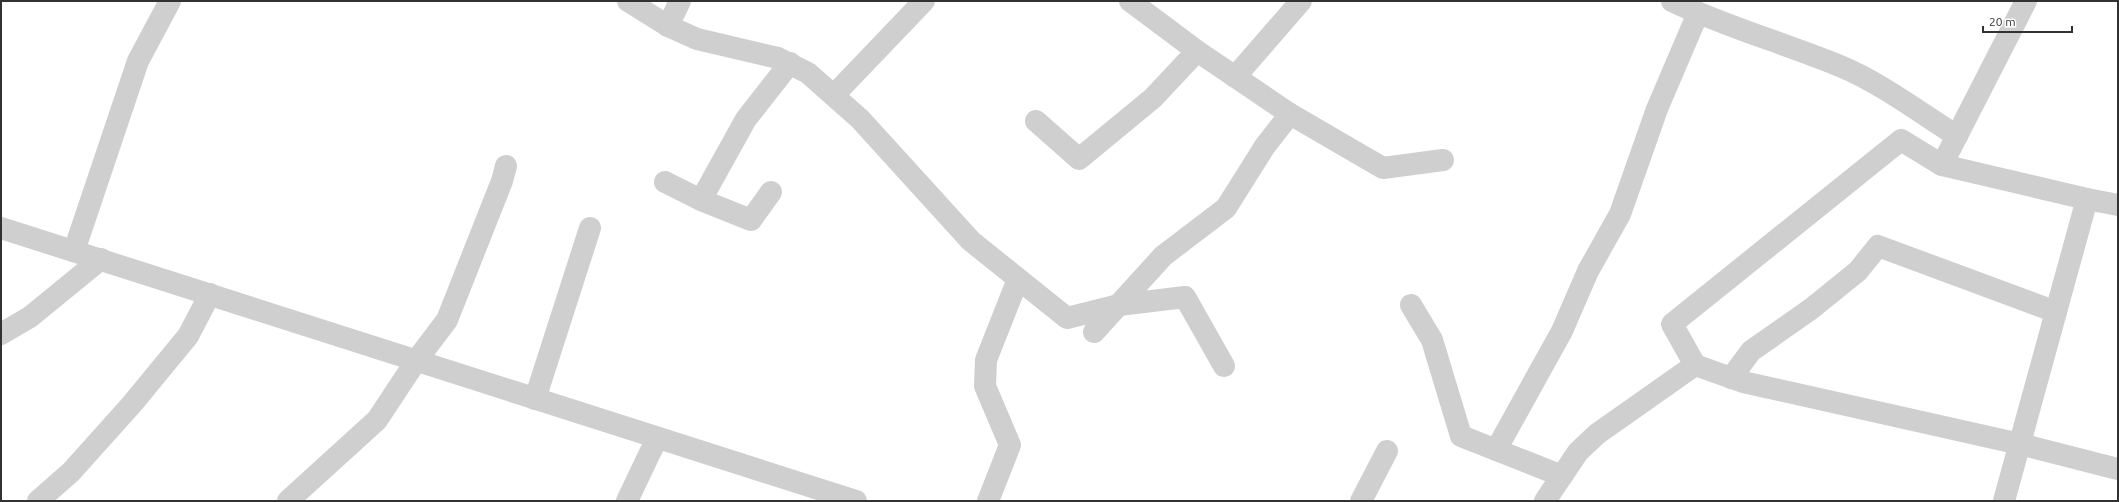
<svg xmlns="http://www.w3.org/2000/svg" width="2119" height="502" font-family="Ubuntu,sans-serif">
	<rect width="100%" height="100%" fill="#fff"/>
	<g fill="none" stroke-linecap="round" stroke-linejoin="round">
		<!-- minor -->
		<g stroke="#cfcfcf" stroke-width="22">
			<path d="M628,1L668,26L697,39L778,58L808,73L860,119L971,241L1067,318L1119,305L1185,297L1224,366"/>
			<path d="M1130,1L1197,51L1290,114L1383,168L1443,160"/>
			<path d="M1672,1C1726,27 1784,43 1840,66C1881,83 1919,112 1957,136"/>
			<path d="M668,26L680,1"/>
			<path d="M1235,77L1301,1"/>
			<path d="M834,95L924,1"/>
			<path d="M1036,121L1079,159L1153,98L1197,51"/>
			<path d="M665,182L701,200L751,220L771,192"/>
			<path d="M2087,199L2118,205"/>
			<path d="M701,200L746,119L790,63"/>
			<path d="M1,228L856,501"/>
			<path d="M74,251L138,61L170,1"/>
			<path d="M1411,305L1432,340L1461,436L1562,476"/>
			<path d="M1094,332L1163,256L1226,208L1265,146L1290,114"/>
			<path d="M1,334L30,317L101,259"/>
			<path d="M1695,365L1672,324L1901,140L1942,165"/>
			<path d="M1731,378L1751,351L1811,309L1858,271L1878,246L2056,312"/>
			<path d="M535,399L590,228"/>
			<path d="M1496,450L1562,331L1588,271L1620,214L1657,109L1698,13"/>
			<path d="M38,501L71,472L132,404L188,336L210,294"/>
			<path d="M288,501L377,420L416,361L447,320L502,181L506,166"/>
			<path d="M627,501L657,438"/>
			<path d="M988,501L1010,445L985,386L986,360L1018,279"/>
			<path d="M1361,501L1387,451"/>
			<path d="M1545,501L1578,452L1597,434L1695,365L1743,382L2020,444L2118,469"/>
			<path d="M2004,501L2087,199L1942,165L2026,1"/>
		</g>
	</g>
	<!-- border -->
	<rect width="2119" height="502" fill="none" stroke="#323232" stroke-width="4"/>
	<!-- scale -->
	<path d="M1983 26v6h89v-6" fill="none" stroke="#323232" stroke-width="2"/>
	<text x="1989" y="26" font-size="12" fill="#323232" stroke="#ffffff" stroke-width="3" paint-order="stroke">20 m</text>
</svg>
